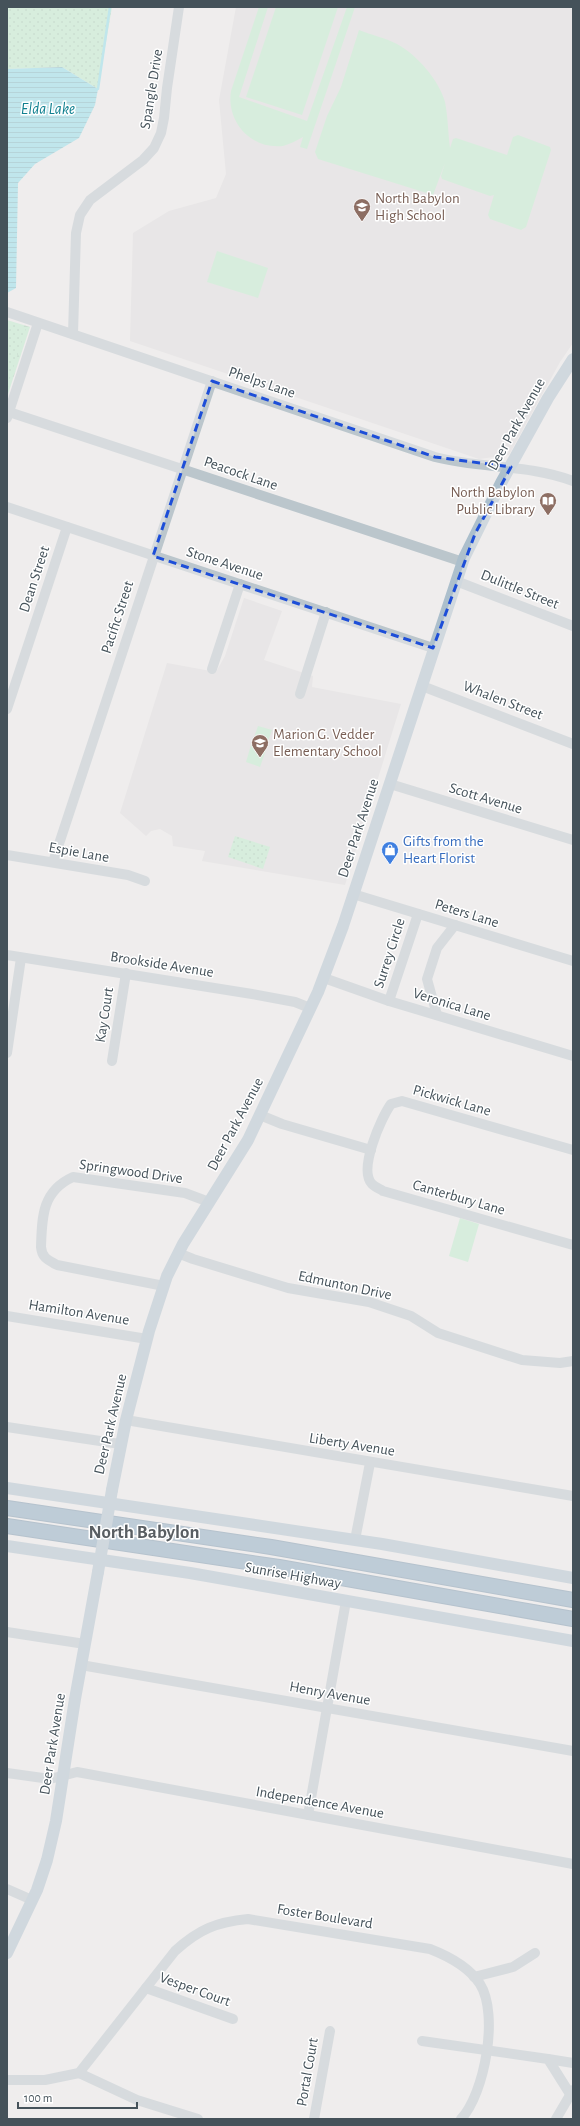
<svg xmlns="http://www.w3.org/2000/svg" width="580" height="2126" font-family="'Alegreya Sans',sans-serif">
	<defs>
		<pattern id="forest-firs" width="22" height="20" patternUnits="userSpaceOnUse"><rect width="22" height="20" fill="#baeeca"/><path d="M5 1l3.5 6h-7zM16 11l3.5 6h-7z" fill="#a1ceb0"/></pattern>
		<pattern id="park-dots" width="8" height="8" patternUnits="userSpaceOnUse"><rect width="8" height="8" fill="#baeeca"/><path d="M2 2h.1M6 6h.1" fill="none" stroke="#a1ceb0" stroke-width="1.8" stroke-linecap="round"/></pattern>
		<pattern id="water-rules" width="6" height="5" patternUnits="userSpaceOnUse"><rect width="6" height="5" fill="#88deea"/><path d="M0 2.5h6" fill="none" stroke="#71b7c1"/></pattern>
	</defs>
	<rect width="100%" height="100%" fill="#efeded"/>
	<!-- education -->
	<g fill="#e0dedf">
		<path d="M236,7H568L573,9V343L560,362L509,455L479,459L130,341L133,233L169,211L216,198L226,174L219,100Z"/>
		<path d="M244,598L282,611L264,660L313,676L312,687L401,704L345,885L202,861L205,851L173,846L172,836L160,829L151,831L146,836L120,813L167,663L216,672L225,656Z"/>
	</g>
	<!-- grass -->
	<g fill="#baeeca">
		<path d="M259,7H268L239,97L307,121L347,7H355L307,149L300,147L303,137C296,141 290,144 283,146C251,150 226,121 231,91Z"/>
		<path d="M276,7H338L302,115L246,97Z"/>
		<path d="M359,30C371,35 386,38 397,44C417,55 439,80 445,102C448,117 448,133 450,148L453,139L456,138L507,155L513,137L518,135L550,147L551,150L526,227L521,230L490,219L488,215L494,195L490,196L442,179L441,176L445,163L433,195L318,159L315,152L327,116L341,87Z"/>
		<path d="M217,251L268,268L258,298L207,282Z"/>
		<path d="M258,726L272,730L266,747L252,743Z"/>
		<path d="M251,745L266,750L260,767L246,762Z"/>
		<path d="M460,1218L479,1224L468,1262L449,1256Z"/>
	</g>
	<!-- forest -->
	<path fill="url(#forest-firs)" d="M7,320L30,327L7,397Z"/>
	<!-- park -->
	<g fill="url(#park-dots)">
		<path d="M7,7H112L98,89L62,67L7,69Z"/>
		<path d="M7,322L26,329L7,387Z"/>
		<path d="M235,836L270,847L263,869L228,857Z"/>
	</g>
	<!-- water -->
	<path fill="url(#water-rules)" d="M62,67L98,89L95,105L79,138L35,164L18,183L16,288L7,293V69Z"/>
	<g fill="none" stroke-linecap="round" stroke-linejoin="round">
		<!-- stream -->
		<path stroke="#88deea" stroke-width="2.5" d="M96,90L98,89L110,7"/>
		<defs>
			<g id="highway">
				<path d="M7,1508L271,1547L573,1600"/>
				<path d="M7,1526L279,1567L573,1619"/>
			</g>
		</defs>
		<!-- highway casing -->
		<use href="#highway" stroke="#708fa7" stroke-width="16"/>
		<!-- minor -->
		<g stroke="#bbc6cc" stroke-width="10">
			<path d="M7,312L435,457C481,469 528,464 573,481"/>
			<path d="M73,334L76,233L80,215L90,200L143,160L154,148L161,133L164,118L167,88L179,7"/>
			<path d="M9,412L463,562"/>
			<path d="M7,418L38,323"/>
			<path d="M7,507L433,648"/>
			<path d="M456,581L573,626"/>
			<path d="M212,669L240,584"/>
			<path d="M422,686L573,744"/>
			<path d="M300,694L326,612"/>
			<path d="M7,709L67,527"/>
			<path d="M390,784L573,840"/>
			<path d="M7,855L128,875L145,881"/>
			<path d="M53,862L212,381"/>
			<path d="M353,894L573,961"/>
			<path d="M7,955L252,994L295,1002L310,1008"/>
			<path d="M324,978L389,1001L573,1056"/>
			<path d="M389,1001L418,914"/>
			<path d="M437,1015L427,979L437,948L455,925"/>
			<path d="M7,1053L21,958"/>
			<path d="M112,1061L126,973"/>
			<path d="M260,1115L282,1124L371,1150"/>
			<path d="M573,1150L402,1101L391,1104C381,1118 358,1170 372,1184C375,1187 380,1189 383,1191L573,1245"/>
			<path d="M178,1253L193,1259L288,1288L369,1302L411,1316L438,1333L522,1360L560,1363L573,1361"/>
			<path d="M164,1286L57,1265C48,1260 42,1258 41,1247C42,1217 42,1191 73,1177L185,1193L209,1202"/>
			<path d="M7,1316L147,1339"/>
			<path d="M126,1420L573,1496"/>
			<path d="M7,1427L120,1444"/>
			<path d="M355,1540L370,1463"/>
			<path d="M7,1632L85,1644"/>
			<path d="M81,1665L573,1751"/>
			<path d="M7,1773L50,1779L77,1772L573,1864"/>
			<path d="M308,1815L346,1601"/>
			<path d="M7,1889L32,1900"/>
			<path d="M474,1977L513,1967L535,1953"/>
			<path d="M146,1988L233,2019"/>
			<path d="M422,2041L548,2059L570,2094"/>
			<path d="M548,2059L573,2063"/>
			<path d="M79,2073L137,2100L198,2119"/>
			<path d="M7,2080H45L79,2073L175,1951C199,1929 217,1922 248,1919L430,1949C448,1956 469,1967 480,1984C499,2014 485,2093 461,2119"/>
			<path d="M314,2119L330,2031"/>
			<path d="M556,2119L573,2090"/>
		</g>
		<!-- major -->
		<g stroke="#acbfcc" stroke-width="12">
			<path d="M7,1488L382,1544L573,1578"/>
			<path d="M112,1490L126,1420L149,1331L167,1276L183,1244L248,1140L318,992L343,926L464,558L501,483L548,398L573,359"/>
			<path d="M7,1546L190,1573L573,1641"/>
			<path d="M7,1953L37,1890L47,1860L56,1821L75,1699L98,1572"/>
		</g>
		<!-- highway -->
		<use href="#highway" stroke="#84a4bc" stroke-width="14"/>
		<!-- major-bridge -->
		<path stroke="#acbfcc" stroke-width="12" d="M98,1572L112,1490"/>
	</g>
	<!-- marked area -->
	<path d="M0 0H580V2126H0ZM212,381L435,457L511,467L475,534L433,648L153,556Z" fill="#efeded" fill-opacity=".55" fill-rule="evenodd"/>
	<path fill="none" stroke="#1d4ed8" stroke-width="3" stroke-dasharray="8 5" stroke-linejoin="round" d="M212,381L435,457L511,467L475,534L433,648L153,556Z"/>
	<!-- icons -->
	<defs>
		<symbol id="school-pin" viewBox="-11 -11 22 30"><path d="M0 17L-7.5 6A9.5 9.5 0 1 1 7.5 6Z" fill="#8d6e63" stroke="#fff"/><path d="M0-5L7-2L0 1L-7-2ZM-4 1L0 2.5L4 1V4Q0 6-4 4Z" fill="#fff"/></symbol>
		<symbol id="library-pin" viewBox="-11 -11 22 30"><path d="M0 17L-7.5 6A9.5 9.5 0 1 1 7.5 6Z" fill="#8d6e63" stroke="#fff"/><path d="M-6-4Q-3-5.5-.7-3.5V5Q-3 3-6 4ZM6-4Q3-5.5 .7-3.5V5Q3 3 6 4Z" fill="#fff"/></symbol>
		<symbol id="shop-pin" viewBox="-11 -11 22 30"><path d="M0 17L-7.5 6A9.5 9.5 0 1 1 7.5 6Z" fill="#3f7fe0" stroke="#fff"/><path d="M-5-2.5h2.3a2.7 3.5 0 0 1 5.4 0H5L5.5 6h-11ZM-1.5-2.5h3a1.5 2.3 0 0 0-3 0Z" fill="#fff"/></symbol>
	</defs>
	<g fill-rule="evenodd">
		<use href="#school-pin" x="352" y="197" width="20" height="27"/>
		<use href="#library-pin" x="538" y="491" width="20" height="27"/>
		<use href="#school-pin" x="250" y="733" width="20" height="27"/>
		<use href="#shop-pin" x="380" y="840" width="20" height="27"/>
	</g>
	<g text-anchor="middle" stroke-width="3" stroke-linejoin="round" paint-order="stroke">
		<!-- street labels -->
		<g font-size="15" fill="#45525a" stroke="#fff">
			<text transform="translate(151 89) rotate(-81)" y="5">Spangle Drive</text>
			<text transform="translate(262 382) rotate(19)" y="5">Phelps Lane</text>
			<text transform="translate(516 424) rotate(-61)" y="5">Deer Park Avenue</text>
			<text transform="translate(241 473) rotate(19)" y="5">Peacock Lane</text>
			<text transform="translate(225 563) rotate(18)" y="5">Stone Avenue</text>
			<text transform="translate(34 579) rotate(-72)" y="5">Dean Street</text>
			<text transform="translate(520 589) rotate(22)" y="5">Dulittle Street</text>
			<text transform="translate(117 617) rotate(-72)" y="5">Pacific Street</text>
			<text transform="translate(503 700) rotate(21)" y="5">Whalen Street</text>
			<text transform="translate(486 798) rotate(17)" y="5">Scott Avenue</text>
			<text transform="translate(358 828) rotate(-72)" y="5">Deer Park Avenue</text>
			<text transform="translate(79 852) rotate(10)" y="5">Espie Lane</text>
			<text transform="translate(467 913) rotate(17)" y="5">Peters Lane</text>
			<text transform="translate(389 953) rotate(-72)" y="5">Surrey Circle</text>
			<text transform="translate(162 964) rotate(9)" y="5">Brookside Avenue</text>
			<text transform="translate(452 1004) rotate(17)" y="5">Veronica Lane</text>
			<text transform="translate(104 1015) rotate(-81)" y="5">Kay Court</text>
			<text transform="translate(452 1100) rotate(16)" y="5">Pickwick Lane</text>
			<text transform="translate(235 1124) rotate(-62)" y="5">Deer Park Avenue</text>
			<text transform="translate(131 1171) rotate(8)" y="5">Springwood Drive</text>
			<text transform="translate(459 1197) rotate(16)" y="5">Canterbury Lane</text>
			<text transform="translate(345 1285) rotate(12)" y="5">Edmunton Drive</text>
			<text transform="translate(79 1312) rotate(9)" y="5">Hamilton Avenue</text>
			<text transform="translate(110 1424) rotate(-77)" y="5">Deer Park Avenue</text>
			<text transform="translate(352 1444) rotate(9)" y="5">Liberty Avenue</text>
			<text transform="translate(293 1575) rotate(10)" y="5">Sunrise Highway</text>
			<text transform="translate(330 1693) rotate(10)" y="5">Henry Avenue</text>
			<text transform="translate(52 1744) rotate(-81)" y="5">Deer Park Avenue</text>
			<text transform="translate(320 1802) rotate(10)" y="5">Independence Avenue</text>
			<text transform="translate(325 1916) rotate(9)" y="5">Foster Boulevard</text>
			<text transform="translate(195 1989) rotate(20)" y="5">Vesper Court</text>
			<text transform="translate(307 2072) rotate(-80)" y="5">Portal Court</text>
		</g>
		<!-- education labels -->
		<g font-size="15" fill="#785e54" stroke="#fff" text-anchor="start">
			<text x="375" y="203">North Babylon<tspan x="375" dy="17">High School</tspan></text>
			<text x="535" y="497" text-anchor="end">North Babylon<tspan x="535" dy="17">Public Library</tspan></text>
			<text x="273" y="739">Marion G. Vedder<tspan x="273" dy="17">Elementary School</tspan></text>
		</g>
		<!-- shop labels -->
		<g font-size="15" fill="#366cbe" stroke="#fff" text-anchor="start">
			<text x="403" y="846">Gifts from the<tspan x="403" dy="17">Heart Florist</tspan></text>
		</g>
		<!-- water labels -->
		<g font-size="16" font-style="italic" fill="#0e7f8f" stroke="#fff">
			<text x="48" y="114">Elda Lake</text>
		</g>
		<!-- district labels -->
		<g font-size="19" font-weight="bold" fill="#595e62" stroke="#fff">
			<text x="144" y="1538">North Babylon</text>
		</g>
	</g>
	<!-- border -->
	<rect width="580" height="2126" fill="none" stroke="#45525a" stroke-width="16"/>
	<!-- scale -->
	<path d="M18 2102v6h119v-6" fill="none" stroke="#45525a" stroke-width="2"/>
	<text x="24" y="2102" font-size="12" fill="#45525a" stroke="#ffffff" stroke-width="3" paint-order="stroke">100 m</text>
</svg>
